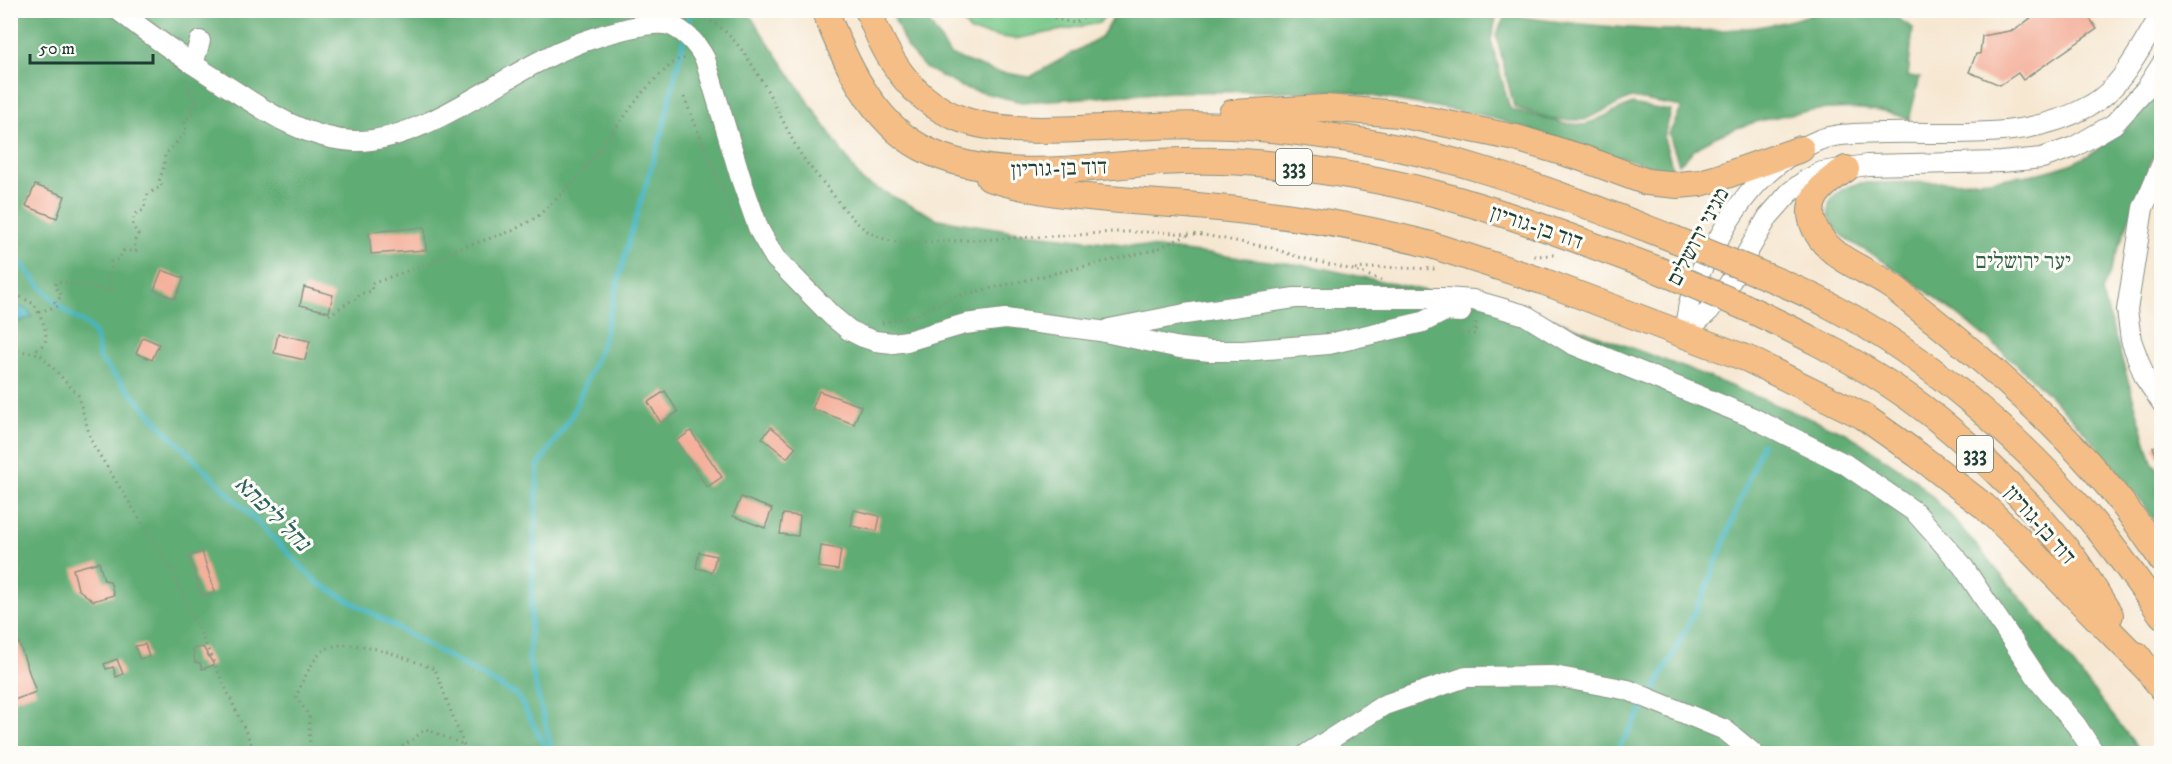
<svg xmlns="http://www.w3.org/2000/svg" width="2172" height="764" font-family="'IM FELL DW Pica','Frank Ruhl Libre',serif">
	<rect width="100%" height="100%" fill="#fdfcf7"/>
	<filter id="ink" filterUnits="userSpaceOnUse"><feTurbulence type="fractalNoise" baseFrequency=".0167" numOctaves="2"/><feDisplacementMap in="SourceGraphic" scale="12" xChannelSelector="R" yChannelSelector="G"/><feConvolveMatrix kernelMatrix="1 2 1 2 8 2 1 2 1" color-interpolation-filters="sRGB"/></filter>
	<filter id="wash" filterUnits="userSpaceOnUse"><feTurbulence type="fractalNoise" baseFrequency=".008" numOctaves="4" result="noise"/><feDisplacementMap in="SourceGraphic" scale="24" xChannelSelector="R" yChannelSelector="G"/><feGaussianBlur stdDeviation="1.35" result="paint"/><feColorMatrix in="noise" values="0 0 0 0 0 0 0 0 0 0 0 0 0 0 0 0 0 1.4 0 .05"/><feComposite in="paint" operator="in"/></filter>
	<g filter="url(#wash)">
		<rect width="100%" height="100%" fill="#f6e7d1"/>
		<!-- green -->
		<path fill="#77c788" stroke="#4b825e" stroke-width="1.5" d="M953,11H1109L1099,23L1015,39L971,32Z"/>
		<!-- forest -->
		<g fill="#61ac74" stroke="#407454" stroke-width="1.5">
			<path d="M1430,10L1496,19L1491,40L1510,109L1562,123L1585,125L1632,104L1671,111L1664,138L1672,167L1666,171L1482,115L1342,91L1172,92L1022,102L964,88L925,68L907,48L891,11H922L950,55L993,71L1030,77L1101,37L1118,11Z"/>
			<path d="M1823,10L1886,11L1913,28L1908,77H1920L1909,120C1857,95 1753,115 1704,143C1695,148 1687,157 1679,164L1669,134L1682,107L1631,98L1584,120H1554L1514,107L1496,35L1506,14C1542,21 1578,24 1615,27C1682,32 1759,36 1823,10Z"/>
			<path d="M10,11H747L862,181L938,219L1027,233L1312,266L1551,318L1696,372L1848,434L1913,478L1953,518L2033,613L2142,753H11Z"/>
			<path d="M2161,91V141L2153,157L2102,292L2152,462L2161,472V530C2096,432 2008,349 1912,281C1900,273 1890,265 1878,258C1861,247 1838,239 1830,218C1822,197 1844,186 1861,183C1925,181 2020,187 2077,161C2109,146 2138,117 2161,91Z"/>
		</g>
		<!-- water -->
		<path fill="#47b6c1" stroke="#337a7a" stroke-width="1.5" d="M13,304L28,310L32,317L13,324L11,318V305Z"/>
		<g fill="none" stroke-linecap="round" stroke-linejoin="round">
			<!-- stream -->
			<g stroke="#47b6c1" stroke-width="5">
				<path d="M686,29L691,10"/>
				<path d="M10,250C28,271 49,299 71,315C78,320 88,323 93,332C97,337 99,351 99,358L164,429L318,583L518,696L549,754"/>
				<path d="M1652,695L1704,594L1762,444"/>
				<path d="M553,754L529,660L538,466L571,417L602,344L629,240L663,129L684,38"/>
				<path d="M1615,754L1647,702"/>
			</g>
		</g>
		<g id="blocks">
			<!-- building -->
			<g fill="#f4b09b">
				<path d="M2041,10H2091L2088,16L2097,29L2023,80L2018,73L2000,85L1969,72L1976,54H1980L1982,36L2015,30Z"/>
				<path d="M35,185L65,196L57,218L26,206Z"/>
				<path d="M425,227L426,250L371,254L369,232Z"/>
				<path d="M162,270L184,278L175,299L154,290Z"/>
				<path d="M304,287L333,295L329,312L300,305Z"/>
				<path d="M278,334L310,341L305,360L274,353Z"/>
				<path d="M143,337L159,344L152,360L136,353Z"/>
				<path d="M665,391L678,412L661,423L648,402Z"/>
				<path d="M819,391L861,406L854,424L812,409Z"/>
				<path d="M771,427L796,447L787,458L762,438Z"/>
				<path d="M691,431L722,477L707,487L676,441Z"/>
				<path d="M2162,443V466L2153,447Z"/>
				<path d="M741,497L772,509L765,528L733,516Z"/>
				<path d="M854,510L880,516L877,531L851,526Z"/>
				<path d="M783,514L800,516L798,536L780,534Z"/>
				<path d="M821,546L841,549L838,570L818,567Z"/>
				<path d="M202,552L215,592L202,596L189,556Z"/>
				<path d="M699,552L716,556L712,572L696,568Z"/>
				<path d="M99,562L104,580L110,581L114,595L93,601L78,589L73,569Z"/>
				<path d="M19,643L36,692L14,700L10,691V646Z"/>
				<path d="M145,644L149,657L139,659L135,646Z"/>
				<path d="M203,647L214,665L202,669L200,663L195,662L193,649Z"/>
				<path d="M117,659L123,674L116,677L113,667L106,669L104,664Z"/>
			</g>
		</g>
	</g>
	<g filter="url(#ink)">
		<use href="#blocks" fill-opacity="0" stroke="#8a9282" stroke-width="1.5"/>
		<g fill="none" stroke-linecap="round" stroke-linejoin="round">
			<defs>
				<g id="minor">
					<path d="M118,10C151,36 184,59 219,81C261,108 303,139 354,141C413,143 485,90 536,63C564,48 594,36 625,29C638,26 657,21 670,25C687,32 697,44 705,59L741,179L759,230L768,246L775,258L832,316L849,330L863,337L875,341L893,343L907,341L965,324L1005,319L1100,331L1180,348L1210,351H1243L1329,344L1423,322L1445,311L1461,312"/>
					<path d="M193,64L200,41"/>
					<path d="M2162,164L2143,208L2127,310L2131,340L2145,378L2162,403"/>
					<path d="M1109,329L1185,314L1295,298H1445L1473,300L1525,315L1572,344L1751,417L1845,464L1915,512L1962,565L2042,685L2076,725L2095,754"/>
					<path d="M1685,333C1688,286 1702,268 1724,229C1746,191 1777,157 1819,140C1838,133 1861,134 1882,133C1953,131 2027,142 2091,105C2122,88 2142,45 2160,16L2162,11"/>
					<path d="M1685,333L1709,311L1729,284L1768,217L1790,192L1806,180L1822,172L1867,165L2001,162L2042,158L2074,147L2114,124L2146,89L2162,64"/>
					<path d="M1307,754L1384,705L1466,677L1554,676L1628,690L1725,730L1754,754"/>
				</g>
				<g id="major">
					<path d="M825,10C844,60 872,122 922,148C992,185 1084,167 1160,162C1196,160 1231,160 1267,164C1324,170 1381,179 1437,194C1511,214 1584,242 1656,269"/>
					<path d="M868,10C886,57 909,98 958,118C998,134 1059,130 1102,128C1154,126 1208,123 1260,128C1336,135 1414,148 1487,171C1550,190 1612,215 1674,239"/>
					<path d="M1232,113L1325,108L1399,114L1516,138L1582,158L1647,182L1678,185L1700,183L1718,178L1801,149"/>
					<path d="M1846,169C1822,185 1799,202 1818,234C1833,259 1865,269 1888,284C1898,290 1907,299 1916,306C2008,379 2100,460 2162,560"/>
					<path d="M989,178C1057,199 1127,200 1197,206C1276,213 1354,224 1431,245"/>
					<path d="M1758,273C1783,283 1809,294 1833,307C1929,357 2020,438 2091,520C2116,550 2139,583 2162,615"/>
					<path d="M1545,282L1748,359L1863,416L1918,455L1984,506L2031,551L2146,668"/>
					<path d="M1745,307C1794,330 1843,354 1889,384C1954,426 2019,490 2068,551C2084,570 2096,594 2110,615"/>
					<path d="M2137,655L2162,689"/>
				</g>
			</defs>
			<!-- minor casing -->
			<use href="#minor" stroke="#8a9282" stroke-width="22"/>
			<!-- major casing -->
			<use href="#major" stroke="#8a9282" stroke-width="28"/>
			<!-- path -->
			<g stroke="#8a9282" stroke-width="3" stroke-dasharray="1.5 4.5" stroke-linecap="butt">
				<path d="M1045,10L1056,19L1075,23L1095,10"/>
				<path d="M693,17C739,16 777,113 797,148C806,164 819,177 830,191C854,222 869,242 911,243L1078,235L1112,232H1159L1204,235L1272,248L1298,257L1353,270L1381,280"/>
				<path d="M684,97L735,220L737,219"/>
				<path d="M1534,256L1554,255"/>
				<path d="M1355,269L1376,267L1435,269"/>
				<path d="M15,294L34,304C39,313 49,331 45,342C43,346 37,349 33,352"/>
				<path d="M39,312L58,306L55,302L62,296L55,286L57,281L112,291L113,287L108,278L111,270V262L119,259L123,251H136L134,242L138,234C133,226 130,224 135,214L144,210C146,191 147,195 162,186L159,181L164,166L165,155L186,132L185,121L192,114L191,108L199,103L188,91L190,82"/>
				<path d="M329,315L352,300L358,299L359,294L372,291L371,284L437,260L452,251L512,231L537,217L577,179L643,92L671,64L677,60L686,58"/>
				<path d="M882,323L913,316L953,297L1129,256L1157,249L1188,235"/>
				<path d="M1459,329V333L1475,334L1476,322"/>
				<path d="M10,342L17,351L40,354L78,395L92,443L171,569L256,754"/>
				<path d="M310,754L309,715L296,697C301,684 314,655 326,649C354,635 406,659 435,669L467,754"/>
				<path d="M393,754L426,729L464,745"/>
			</g>
			<!-- minor -->
			<use href="#minor" stroke="#fff" stroke-width="20"/>
			<!-- major -->
			<use href="#major" stroke="#f5be86" stroke-width="26"/>
			<defs>
				<g id="major-bridge">
					<path d="M1674,239L1758,273"/>
					<path d="M1431,245L1545,282"/>
					<path d="M1656,269L1745,307"/>
				</g>
			</defs>
			<!-- major-bridge casing -->
			<use href="#major-bridge" stroke="#8a9282" stroke-width="28" stroke-linecap="butt"/>
			<!-- major-bridge -->
			<use href="#major-bridge" stroke="#f5be86" stroke-width="26"/>
		</g>
	</g>
	<g text-anchor="middle" stroke-width="6" stroke-linejoin="round" paint-order="stroke">
		<!-- shield labels -->
		<g fill="#fdfcf7" stroke="#62766e" stroke-width="1.5">
			<rect x="1276" y="149" width="36" height="36" rx="4.5"/>
			<rect x="1957" y="436" width="36" height="36" rx="4.5"/>
		</g>
		<g font-size="21" font-weight="bold" fill="#1f3d34">
			<text x="1294" y="174">333</text>
			<text x="1975" y="461">333</text>
		</g>
		<!-- street labels -->
		<g font-size="22" fill="#1f3d34" stroke="#fdfcf7">
			<text transform="translate(1059 167) rotate(-2)" y="8">דוד בן-גוריון</text>
			<text transform="translate(1537 226) rotate(19)" y="8">דוד בן-גוריון</text>
			<text transform="translate(1697 236) rotate(-62)" y="8">מגיני ירושלים</text>
			<text transform="translate(2041 524) rotate(49)" y="8">דוד בן-גוריון</text>
		</g>
		<!-- park labels -->
		<g font-size="22" fill="#356049" stroke="#fdfcf7">
			<text x="2023" y="268">יער ירושלים</text>
		</g>
		<!-- water labels -->
		<g font-size="24" font-style="italic" fill="#2b615e" stroke="#fdfcf7">
			<text transform="translate(273 513) rotate(45)" y="8">נחל ליפתא</text>
		</g>
	</g>
	<!-- margin -->
	<rect width="2172" height="764" fill="none" stroke="#fdfcf7" stroke-width="36"/>
	<!-- scale -->
	<path d="M30 54v9h123v-9" fill="none" stroke="#1f3d34" stroke-width="3"/>
	<text x="39" y="54" font-size="18" fill="#1f3d34" stroke="#fdfcf7" stroke-width="4.5" paint-order="stroke">50 m</text>
</svg>
